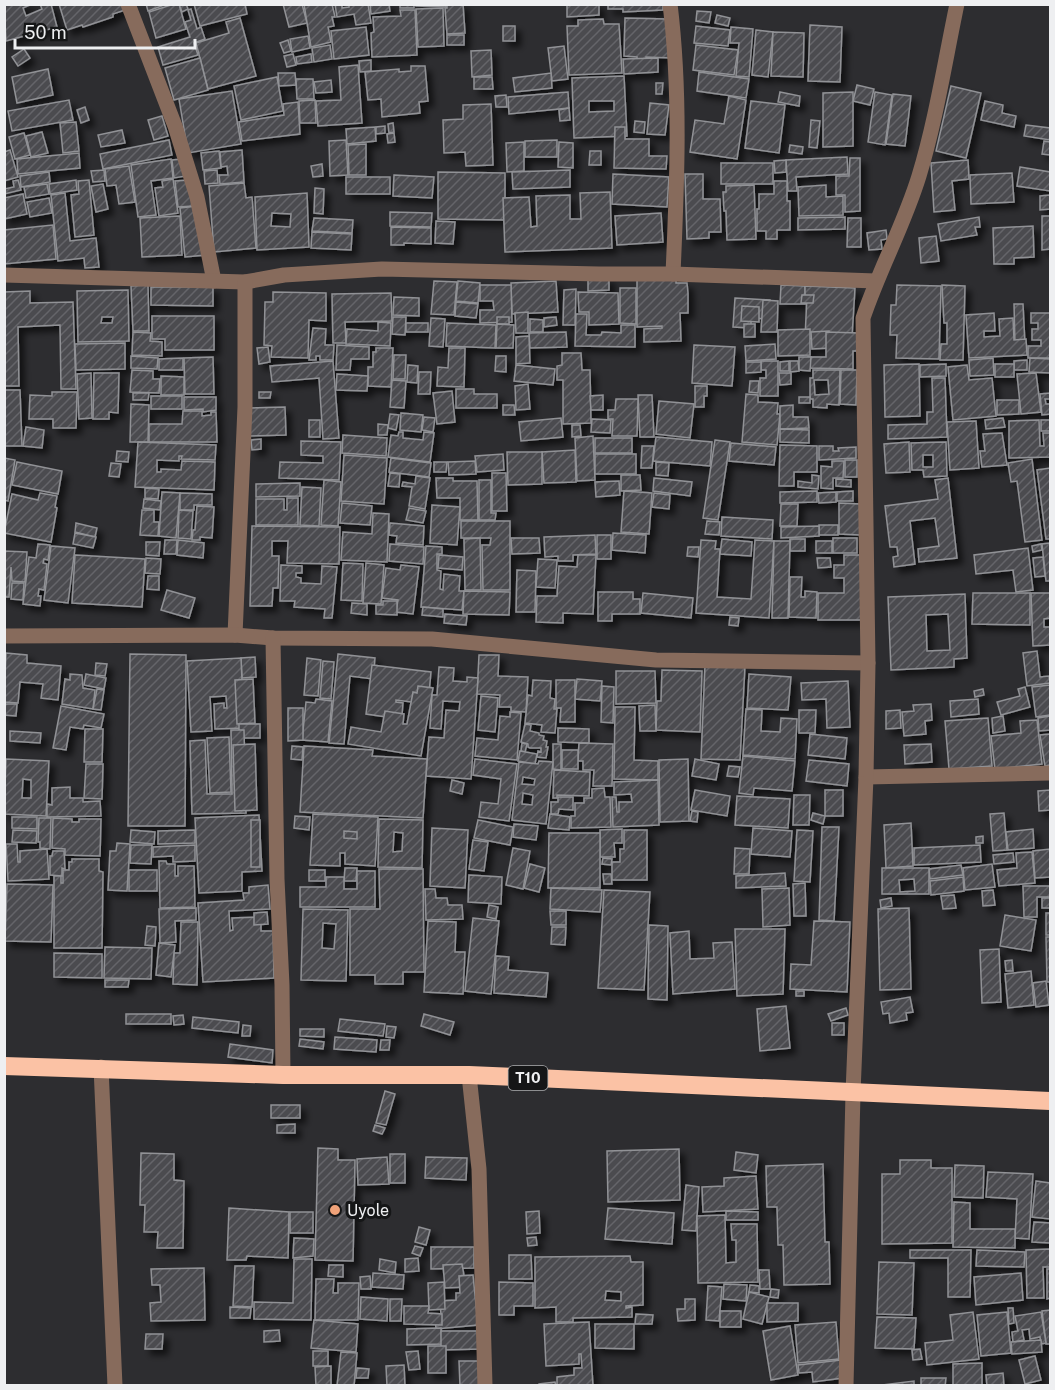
<svg xmlns="http://www.w3.org/2000/svg" width="1055" height="1390" font-family="'Public Sans',sans-serif">
	<defs>
		<pattern id="building-hatch" width="6" height="6" patternUnits="userSpaceOnUse" patternTransform="scale(1.5)"><rect width="6" height="6" fill="#4b4b4f"/><path d="M-1 1l2-2M0 6l6-6M5 7l2-2" fill="none" stroke="#656569"/></pattern>
		<filter id="shadow"><feDropShadow dx="5.5" dy="5.5" stdDeviation="3" flood-color="#0009"/></filter>
	</defs>
	<rect width="100%" height="100%" fill="#2d2d30"/>
	<!-- building -->
	<g fill="url(#building-hatch)" stroke="#919296" stroke-width="1.5" fill-rule="evenodd" filter="url(#shadow)">
		<path d="M4,4H32L23,8L26,16L42,9L40,4H51L57,27L6,41Z"/>
		<path d="M59,4H124L125,10L113,14V17L83,27L82,25L67,30Z"/>
		<path d="M146,4H167L148,11Z"/>
		<path d="M174,4H179L186,29L156,38L149,12Z"/>
		<path d="M179,4H186L188,9L182,12Z"/>
		<path d="M194,4H245L247,14L200,26Z"/>
		<path d="M283,4H302L307,23L289,27Z"/>
		<path d="M304,4H332L335,17H332L334,26L328,27L331,42L311,47Z"/>
		<path d="M335,4H342V8L349,7V4H368L371,23L356,25L354,14L337,17Z"/>
		<path d="M370,4H389L390,11L371,14Z"/>
		<rect x="400" y="4" width="14" height="4"/>
		<path d="M416,4H446V7L416,6Z"/>
		<path d="M447,4H463L465,33L447,34L445,8H447Z"/>
		<path d="M567,4H599V15L567,17Z"/>
		<path d="M608,4H663V10L623,12V9H608Z"/>
		<path d="M443,8L444,46L418,47L416,9Z"/>
		<path d="M191,9L197,29L201,27L205,39L194,43L198,55L163,65L158,47L190,37L185,22L191,20L188,10Z"/>
		<path d="M400,10H415L417,55L372,57L371,33L374,32L373,17L401,16Z"/>
		<path d="M697,11L711,12L709,23L696,21Z"/>
		<path d="M717,15L730,18L728,26L715,23Z"/>
		<path d="M240,18L256,76L208,89L196,43L229,33L226,22Z"/>
		<path d="M625,18L667,19L672,58L646,57V63H637V57L624,56Z"/>
		<path d="M603,19L604,24H619L622,73L569,75L567,26H578V20Z"/>
		<path d="M810,25L842,27L840,82L808,81Z"/>
		<rect x="503" y="26" width="12" height="15"/>
		<path d="M696,26L730,30L728,46L694,43Z"/>
		<path d="M366,27L369,55L334,59L331,31Z"/>
		<path d="M731,27L753,29L749,77L736,76L739,43H730Z"/>
		<path d="M756,30L773,32L768,77L752,75Z"/>
		<path d="M773,32L804,33L803,77L771,76Z"/>
		<rect x="447" y="35" width="17" height="10"/>
		<path d="M308,36L310,48L292,52L290,39Z"/>
		<path d="M288,40L291,51L284,53L280,43Z"/>
		<path d="M330,45L332,59L314,62L312,48Z"/>
		<path d="M696,45L738,50L734,75L693,70Z"/>
		<path d="M564,46L568,79L552,81L548,48Z"/>
		<path d="M24,49L30,58L18,66L12,57Z"/>
		<path d="M491,50L492,75L472,77L471,51Z"/>
		<path d="M293,54L296,65L287,67L284,56Z"/>
		<path d="M311,54L312,62L297,64L296,57Z"/>
		<path d="M200,58L208,90L174,100L165,68Z"/>
		<path d="M658,58V72L624,74L623,59Z"/>
		<path d="M371,60V71L360,72L359,61Z"/>
		<path d="M358,65L362,123L318,126L316,101L341,100L339,67Z"/>
		<path d="M411,66H425L428,101L419,102L420,113L382,117L381,99L368,100L365,72L399,69V72L411,71Z"/>
		<path d="M48,69L53,95L17,103L12,77Z"/>
		<path d="M699,72L749,79L746,98L697,91Z"/>
		<path d="M278,73H295L296,85L279,86Z"/>
		<path d="M551,73L552,88L515,92L513,78Z"/>
		<path d="M624,76L627,136L574,138L572,78ZM589,101H614V111L589,112Z"/>
		<path d="M277,77L283,111L241,120L234,86Z"/>
		<path d="M474,77H492L493,89H474Z"/>
		<path d="M296,79H313L314,99H297Z"/>
		<path d="M331,80L332,92L316,93L314,82Z"/>
		<path d="M656,83H663L662,94H656Z"/>
		<path d="M857,85L874,89L870,105L853,101Z"/>
		<path d="M951,86L981,93L966,158L936,151Z"/>
		<path d="M232,91L241,144L188,153L179,99Z"/>
		<path d="M568,92L569,108L509,114L508,97Z"/>
		<path d="M780,92L800,96L799,106L778,102Z"/>
		<path d="M853,92V146L823,147V93Z"/>
		<path d="M875,92L892,95L885,145L868,142Z"/>
		<path d="M893,94L911,96L905,146L886,144Z"/>
		<path d="M506,95L507,107H496L495,96Z"/>
		<path d="M729,96L746,100L737,159L690,152L695,120L724,124Z"/>
		<path d="M69,100L73,120L12,131L8,111Z"/>
		<path d="M315,100L316,123H300L299,101Z"/>
		<path d="M751,101L785,105L779,153L745,148Z"/>
		<path d="M985,101L1003,105L1002,113L1016,116L1014,127L981,120Z"/>
		<path d="M298,102L300,134L242,141L239,122L284,115L283,104Z"/>
		<path d="M650,103L669,105L665,135L647,134Z"/>
		<path d="M491,104L493,165L466,166L465,152L444,153L443,120L463,119V105Z"/>
		<path d="M85,107L89,120L81,123L77,110Z"/>
		<path d="M569,108L570,120L560,121L559,110Z"/>
		<path d="M162,116L168,136L154,140L148,120Z"/>
		<path d="M811,120L820,121L817,148L809,147Z"/>
		<path d="M635,121L645,122L644,133L634,132Z"/>
		<path d="M76,122L79,151L63,153L60,123Z"/>
		<path d="M393,123L394,132L389,133L388,124Z"/>
		<path d="M1026,125L1050,128V140L1024,136Z"/>
		<path d="M385,126V133L376,134V127Z"/>
		<path d="M375,127L376,141L347,144L346,129Z"/>
		<path d="M615,127H625V139H649V156H667L666,169L614,168Z"/>
		<path d="M122,130L125,143L101,147L98,135Z"/>
		<path d="M42,132L48,153L31,157L26,136Z"/>
		<path d="M24,133L30,155L15,159L9,137Z"/>
		<path d="M394,133L395,142L388,143L387,134Z"/>
		<path d="M169,140L172,155L103,169L100,154Z"/>
		<path d="M346,140L348,175L330,176L329,141Z"/>
		<path d="M557,140V157H525V141Z"/>
		<path d="M1044,141L1050,142V155L1042,154Z"/>
		<path d="M524,142V171L507,172L506,143Z"/>
		<path d="M559,142L573,143V168L558,167Z"/>
		<path d="M366,144V175H349L348,145Z"/>
		<path d="M790,145L803,147L802,154L789,152Z"/>
		<path d="M10,150L18,177L4,181V152Z"/>
		<path d="M242,150L244,182L220,184L219,175H228L227,166L221,167L220,152Z"/>
		<path d="M219,151L221,168L203,170L201,153Z"/>
		<path d="M590,151H601V165H589Z"/>
		<path d="M79,153L80,168L18,174L17,159Z"/>
		<path d="M847,157L848,174L796,177L797,191H788L786,160Z"/>
		<path d="M850,158H860V211L845,212V195H836V176H849Z"/>
		<path d="M171,159L173,178L151,181L156,215L138,217L131,165Z"/>
		<path d="M183,159L186,176L174,178L172,160Z"/>
		<path d="M786,160V172L775,173L774,161Z"/>
		<path d="M968,160L969,179L952,181L955,210L934,212L931,163Z"/>
		<rect x="721" y="163" width="52" height="21"/>
		<path d="M322,164L323,176L313,177L311,166Z"/>
		<path d="M129,166L135,202L119,204L116,185L107,186L105,169Z"/>
		<path d="M1020,167L1050,172V191L1017,186Z"/>
		<path d="M104,170L105,181L93,182L91,171Z"/>
		<path d="M217,170L218,183L205,184L204,171Z"/>
		<path d="M570,170V187L513,189L512,172Z"/>
		<path d="M49,172L50,182L21,187L20,176Z"/>
		<path d="M438,172L505,173V220L438,219Z"/>
		<path d="M1012,173L1014,202L971,204L970,175Z"/>
		<path d="M613,174L669,177L667,207L612,204Z"/>
		<path d="M685,174H703V199H720L721,232H709V238L687,239Z"/>
		<path d="M394,175L434,177L432,198L393,196Z"/>
		<rect x="346" y="177" width="44" height="17"/>
		<path d="M173,179L178,213L159,216L155,188L163,187L162,181Z"/>
		<path d="M18,180L21,190L4,194V189L14,187L13,181Z"/>
		<path d="M76,180L77,190L50,194L49,184Z"/>
		<path d="M89,180L94,235L75,237L71,195L79,194L78,181Z"/>
		<path d="M190,180L193,206L178,207L175,181Z"/>
		<path d="M774,181H787V201H790V230H777V239H766V231H757V209H759V194H774Z"/>
		<path d="M244,183L246,198L252,197L256,248L214,252L209,186Z"/>
		<path d="M47,184L49,194L26,198L24,187Z"/>
		<path d="M103,184L108,209L96,212L91,186Z"/>
		<path d="M754,185L756,239L727,240L726,211H724L723,192H726V186Z"/>
		<path d="M826,185V197L843,196V215L799,216L798,187Z"/>
		<path d="M315,188L324,189L323,214L314,213Z"/>
		<path d="M610,192L612,248L505,252L503,198L529,197L531,227L537,226L536,196L570,195V219H581L580,193Z"/>
		<path d="M65,193L70,241L96,238L99,267L85,268L84,258L58,261L51,195Z"/>
		<path d="M307,193L309,247L257,250L255,197ZM272,213L291,214L290,227L271,226Z"/>
		<path d="M23,194L27,214L4,219V198Z"/>
		<path d="M1050,195V209L1040,210V196Z"/>
		<path d="M49,198L52,213L30,217L27,202Z"/>
		<path d="M197,206L206,255L185,257L180,208Z"/>
		<path d="M390,212L432,213L431,227L390,226Z"/>
		<path d="M661,213L663,242L617,245L615,216Z"/>
		<path d="M180,216L182,255L142,257L140,218Z"/>
		<path d="M1042,216H1050V249L1042,250Z"/>
		<path d="M845,217V229L798,230V218Z"/>
		<path d="M979,217L980,227H975L977,235L941,241L938,224Z"/>
		<path d="M314,218L353,220L352,233L312,231Z"/>
		<path d="M848,218H861V247H847Z"/>
		<path d="M436,221L455,222L453,244L435,243Z"/>
		<path d="M53,225L56,259L4,264V230Z"/>
		<path d="M1033,226L1034,257L1014,258V264H994L993,228Z"/>
		<path d="M391,227L431,228V244L404,243V245H391Z"/>
		<path d="M886,230L887,239L881,240L882,249L869,250L867,233Z"/>
		<path d="M312,232L352,234L351,250L311,248Z"/>
		<path d="M936,236L939,261L921,263L919,238Z"/>
		<path d="M676,276V283H687L688,293V313H680L681,341L644,342V329L662,328V326L637,327V277Z"/>
		<path d="M609,278V290L588,291V279Z"/>
		<path d="M434,281L457,282L454,315L431,314Z"/>
		<path d="M458,281L480,283L478,303L456,301Z"/>
		<path d="M556,281L558,312L512,314L511,283Z"/>
		<path d="M148,285L149,331H133L131,286Z"/>
		<path d="M480,285H511L512,322L480,323V310H494L493,301H480Z"/>
		<path d="M781,285L805,286L806,304H780Z"/>
		<path d="M897,285L941,286L939,359L896,358L897,335H890L891,305H896Z"/>
		<path d="M942,285L965,286L963,360H940L941,344H947V323H944Z"/>
		<path d="M805,286L855,288L852,337L826,336V340L805,338L807,296H805Z"/>
		<path d="M151,287H213V306L151,305Z"/>
		<path d="M620,288H636V324L620,323Z"/>
		<path d="M576,289L575,325H563L564,290Z"/>
		<path d="M128,290L129,341L78,342L77,291ZM102,317H113L112,323H101Z"/>
		<path d="M30,291V303L73,302L76,389H61L60,325L18,327L19,386H4V292Z"/>
		<path d="M273,292L326,293V321L309,320L308,358L271,357L272,346L264,345L265,302H273Z"/>
		<path d="M578,292L618,293L619,324L589,325V312H579Z"/>
		<path d="M391,293L392,321L345,322L346,343H333L332,294Z"/>
		<path d="M802,295H814L813,303H801Z"/>
		<path d="M394,297L419,298V316L393,315Z"/>
		<path d="M735,298L770,300L769,319L751,318V328L733,327Z"/>
		<path d="M763,300L778,301L777,332H761Z"/>
		<path d="M456,302L478,304L476,318L455,316Z"/>
		<path d="M1014,304H1023L1025,345H1015Z"/>
		<path d="M742,306L759,307V322L741,321Z"/>
		<path d="M528,312V333H516L515,313Z"/>
		<path d="M994,313L995,331H984V337L1000,336L999,319L1013,318L1014,340L1026,339L1027,355L969,358L966,315Z"/>
		<path d="M1031,313H1050V358H1028V346H1041V340H1032V329H1038V323H1031Z"/>
		<path d="M576,314H587L586,335H601L602,332L621,333V325H635V347L575,346Z"/>
		<path d="M152,316H214V350H165V339H152Z"/>
		<path d="M393,317H406L405,335L392,334Z"/>
		<rect x="497" y="317" width="12" height="7"/>
		<path d="M556,317L557,325L544,327V318Z"/>
		<path d="M431,318L445,319L443,347L429,346Z"/>
		<path d="M530,319L543,320V332H530Z"/>
		<path d="M378,322L391,323L390,346L346,344L347,329L378,331Z"/>
		<rect x="406" y="323" width="22" height="9"/>
		<path d="M447,323L496,325L495,348L446,346Z"/>
		<path d="M497,324L514,325L513,348H496Z"/>
		<rect x="744" y="324" width="11" height="13"/>
		<path d="M313,328L326,329L325,345H334L333,360H320V356H316V360H309Z"/>
		<path d="M810,329V355L778,356V330Z"/>
		<path d="M829,331L830,348L812,349L811,332Z"/>
		<path d="M133,332L151,333L150,341L162,342V356L132,355Z"/>
		<path d="M566,332L567,347L530,348L529,333Z"/>
		<path d="M826,332L859,333L858,351H853V369L808,368V357H826Z"/>
		<path d="M529,336L530,363L516,364V337Z"/>
		<path d="M125,343V369L76,370L75,344Z"/>
		<path d="M775,344L776,359L746,361L745,346Z"/>
		<path d="M337,345L369,347V359H351L350,370H336Z"/>
		<path d="M694,345L735,347L732,386L692,383Z"/>
		<path d="M268,347L270,362L259,364L257,348Z"/>
		<path d="M376,348H393L391,387L368,386V367H373V352H376Z"/>
		<path d="M449,348H465L464,387L437,386L438,367L448,368Z"/>
		<path d="M562,353H581L582,370H590L591,423L563,424V380H557V366L562,365Z"/>
		<path d="M394,355H406L405,379H393Z"/>
		<path d="M131,356L158,358L157,369L131,368Z"/>
		<path d="M496,356H506V372L495,371Z"/>
		<path d="M213,357L214,394H185L184,358Z"/>
		<path d="M799,357H811L810,371L799,370Z"/>
		<path d="M183,358V370H159V359Z"/>
		<path d="M993,358L994,375L970,376L969,360Z"/>
		<path d="M1030,358L1050,359V373L1029,372Z"/>
		<path d="M1027,360V370H1014V361Z"/>
		<path d="M333,361L339,438L323,439L319,378L272,382L270,366Z"/>
		<path d="M761,361H778V396H760V378H766V370H761Z"/>
		<path d="M789,361V371H780V362Z"/>
		<path d="M790,361H798L799,371L790,372Z"/>
		<path d="M746,362H761V372L746,373Z"/>
		<path d="M919,364L920,416L885,417L884,365Z"/>
		<path d="M946,364V376L920,377V365Z"/>
		<rect x="995" y="364" width="19" height="13"/>
		<path d="M408,365L418,366L417,383L407,382Z"/>
		<path d="M516,365L555,369L553,385L514,381Z"/>
		<path d="M967,365L969,380L992,378L996,416L953,420L948,367Z"/>
		<path d="M132,370L153,371V379H160L159,393L130,392Z"/>
		<path d="M813,370H840L839,405L827,404V408L813,407V399H810V378H813ZM814,380H828L829,394L815,395Z"/>
		<path d="M841,370H857L856,405L840,404Z"/>
		<path d="M419,372H431L430,394H418Z"/>
		<path d="M91,373L92,418L79,419L77,374Z"/>
		<path d="M94,373H119L118,413L109,412V419H93Z"/>
		<path d="M779,373H791V384L780,385Z"/>
		<path d="M1036,373L1041,412L1021,414L1017,374Z"/>
		<path d="M337,374L368,376L367,391L336,390Z"/>
		<path d="M161,376L184,377V395H161Z"/>
		<path d="M932,378H945L947,437L888,439V425L927,424V412H933Z"/>
		<path d="M392,380L406,381L404,408L390,407Z"/>
		<path d="M750,381H759L758,393L749,392Z"/>
		<path d="M528,384L530,409L516,410L515,386Z"/>
		<path d="M695,386H707V396H704V407H695Z"/>
		<path d="M456,389H474V394H497V408H456Z"/>
		<path d="M4,390H20L22,446H4Z"/>
		<path d="M452,391L455,422L437,424L433,393Z"/>
		<path d="M52,392H77L76,428H53V419H29L30,395L52,396Z"/>
		<path d="M259,392H271L270,398H259Z"/>
		<path d="M133,393H149L148,400H133Z"/>
		<path d="M1050,393V399H1045L1046,404H1050V414L1042,415L1040,394Z"/>
		<path d="M746,394L758,395V402L778,403L777,414H780L777,445L742,442Z"/>
		<path d="M603,395V410H591L590,396Z"/>
		<path d="M638,395H652L654,437H640Z"/>
		<rect x="151" y="396" width="31" height="13"/>
		<path d="M184,397H216V410L203,412V409L184,410Z"/>
		<rect x="799" y="397" width="11" height="6"/>
		<path d="M616,399H638L637,436H612L613,419H608V410H615Z"/>
		<path d="M997,400H1019V414L997,415Z"/>
		<path d="M659,401L694,404L690,438L656,434Z"/>
		<path d="M131,404L149,405L148,442H130Z"/>
		<path d="M503,405H514L515,415H503Z"/>
		<path d="M793,405V417H808L809,428L780,429V406Z"/>
		<path d="M285,407L286,435L250,436L249,408Z"/>
		<path d="M183,411H202V416L211,415V412H216L217,442H149V424H182Z"/>
		<path d="M401,413L423,415L421,432L400,430Z"/>
		<path d="M390,414L399,415L396,430L388,428Z"/>
		<path d="M424,417L435,418L433,432L422,430Z"/>
		<path d="M561,418L563,437L521,441L519,422Z"/>
		<path d="M1003,418L1005,427L986,429L985,420Z"/>
		<path d="M592,419L611,420L610,433L591,432Z"/>
		<rect x="309" y="420" width="11" height="17"/>
		<path d="M1039,420L1040,446H1044L1043,433H1050V457L1009,458V421Z"/>
		<rect x="1041" y="420" width="9" height="11"/>
		<path d="M976,421L979,468L950,470L947,422Z"/>
		<path d="M378,424L388,425L387,435H378Z"/>
		<path d="M572,425H580L581,436L572,437Z"/>
		<path d="M26,427L44,430L42,448L23,446Z"/>
		<path d="M780,429L809,430V443L780,442Z"/>
		<path d="M399,432H403V438L423,440L424,432L434,433L430,462L388,457L391,435L398,436Z"/>
		<path d="M1002,433L1007,465L982,467L980,451H985L983,434Z"/>
		<path d="M343,435L387,438L386,456L342,453Z"/>
		<path d="M593,436L595,480L577,481L575,438Z"/>
		<path d="M656,437L712,442L710,466L653,461Z"/>
		<rect x="595" y="438" width="37" height="15"/>
		<path d="M261,439V449L252,450L251,440Z"/>
		<path d="M715,440L730,442L718,520L703,518Z"/>
		<path d="M301,441L341,442L339,480L279,478L280,462L323,463V456L301,455Z"/>
		<path d="M138,442L216,445L215,460L181,459L182,456H179V461L157,460V472H161V469L181,470L182,461L215,462L214,490L135,487Z"/>
		<path d="M909,442L910,472L886,473L884,444Z"/>
		<path d="M946,442L947,476L924,477L923,470H912L911,443ZM923,455H933V467H923Z"/>
		<path d="M731,443L776,447L774,465L729,461Z"/>
		<path d="M780,445L817,446V472H794V486H779Z"/>
		<path d="M642,446H654L652,468H641Z"/>
		<path d="M819,446H833V451H839L838,448L856,447V458L819,460Z"/>
		<path d="M575,450L576,482L544,483L542,452Z"/>
		<path d="M117,451L129,452L128,462L116,461Z"/>
		<path d="M507,452H542V484L508,485Z"/>
		<path d="M503,454L504,470L477,472L475,456Z"/>
		<rect x="595" y="454" width="41" height="20"/>
		<path d="M344,455L387,458L384,504L341,501Z"/>
		<path d="M4,458L15,460L8,501L4,500Z"/>
		<path d="M391,458L431,463L429,477L389,472Z"/>
		<path d="M1032,459L1042,540L1025,542L1017,481L1011,482L1008,463Z"/>
		<rect x="845" y="460" width="12" height="17"/>
		<path d="M475,461L476,474L449,475L448,462Z"/>
		<path d="M832,461H844L843,478H833V489L821,488V466L832,467Z"/>
		<path d="M17,462L62,471L58,494L12,485Z"/>
		<path d="M434,462H447L446,472H434Z"/>
		<path d="M656,462L669,463L668,476L656,475Z"/>
		<path d="M111,463L121,464L119,477L109,476Z"/>
		<path d="M1050,468V539H1046L1037,470Z"/>
		<path d="M390,473L400,474L399,487L388,486Z"/>
		<path d="M492,473H506L507,511H492Z"/>
		<path d="M621,475H640L641,490L621,491Z"/>
		<path d="M812,475L819,476L818,489L798,487V481L812,483Z"/>
		<path d="M416,476L430,478L425,509L409,506L412,487L402,486L403,482L415,484Z"/>
		<path d="M436,478H453V481H477L478,520H460V498H437Z"/>
		<path d="M654,478L692,482L690,496L653,491Z"/>
		<path d="M948,478L957,558L919,562L918,549L939,546L935,518L910,521L915,564L894,567L893,557L898,556L897,547H890L885,506L938,499L935,480Z"/>
		<path d="M836,479L851,480V487L836,486Z"/>
		<path d="M324,480L341,482L338,526L321,525Z"/>
		<path d="M479,480H491V513H496L495,520H479Z"/>
		<path d="M619,481L620,495L596,497L595,482Z"/>
		<path d="M300,483V496L256,497V484Z"/>
		<path d="M302,487L321,488L319,526L300,525Z"/>
		<path d="M145,488L159,489L158,499L145,498Z"/>
		<path d="M624,491L652,493L649,534L621,532Z"/>
		<path d="M817,491V502L780,503V492Z"/>
		<path d="M853,491V501H837V492Z"/>
		<path d="M162,492L180,493L176,538L159,536Z"/>
		<path d="M836,492V502L819,503L818,493Z"/>
		<path d="M40,493L57,496L55,507L57,508L51,542L4,533L12,494L38,500Z"/>
		<path d="M180,493L212,494V505H194V510H180Z"/>
		<path d="M654,493L670,495L669,509L652,507Z"/>
		<path d="M287,498H298V525H256V499H284V510H287Z"/>
		<path d="M144,499L161,501L160,510L143,508Z"/>
		<path d="M342,503L372,506L370,525L340,523Z"/>
		<path d="M839,503L860,504V535L839,534Z"/>
		<path d="M781,504H798L797,526H780Z"/>
		<path d="M432,505L460,507L457,545L430,543Z"/>
		<path d="M197,506L214,507L212,538L200,537V540H192L193,530H195Z"/>
		<path d="M409,508L426,511L423,523L406,520Z"/>
		<path d="M142,510H154V522H159L158,536L140,535Z"/>
		<path d="M179,510L193,511L191,539L178,538Z"/>
		<path d="M373,513L389,514L387,562L341,560L343,532L372,534Z"/>
		<path d="M722,517L773,520L772,539L721,536Z"/>
		<path d="M461,521H510V590H483L482,545H490L491,538H461Z"/>
		<path d="M707,521L720,522L719,535L705,534Z"/>
		<path d="M76,523L97,528L95,537L75,532Z"/>
		<path d="M390,523L424,526L423,545L396,543L397,536L389,535Z"/>
		<rect x="819" y="525" width="19" height="10"/>
		<path d="M252,526L340,527L339,564L287,563L288,541H272V556H279L278,588H273L272,606H250Z"/>
		<path d="M819,526V536L781,538V527Z"/>
		<path d="M75,533L96,537L93,548L73,544Z"/>
		<path d="M613,533L646,535L645,553L612,550Z"/>
		<path d="M595,535L596,554L573,555V561H558V556L545,557L544,537Z"/>
		<rect x="597" y="535" width="14" height="24"/>
		<path d="M480,538L481,590H465L464,539Z"/>
		<path d="M511,538H539L540,553L512,554Z"/>
		<rect x="833" y="538" width="24" height="15"/>
		<path d="M722,539L752,542L751,556L720,554Z"/>
		<rect x="790" y="539" width="15" height="12"/>
		<path d="M165,540H177L176,554H164Z"/>
		<path d="M178,540L204,543L203,558L177,555Z"/>
		<path d="M701,540L716,541L715,549H720L717,597L751,599L755,540L774,541L769,618L696,613Z"/>
		<path d="M774,541H790L788,618H772Z"/>
		<rect x="816" y="541" width="16" height="12"/>
		<path d="M146,542H160L159,556L146,555Z"/>
		<path d="M1050,543V581H1046L1042,544Z"/>
		<path d="M38,544L50,545L48,560L44,559L43,563L47,564L44,590L39,589L38,596H41L40,606L23,604L29,557L36,558Z"/>
		<path d="M390,544L424,547L423,564L389,561Z"/>
		<path d="M1041,544L1042,550L1033,552L1032,546Z"/>
		<path d="M51,546L75,548L68,603L44,600Z"/>
		<path d="M426,546L442,547V554H437V570L441,571L440,589L443,590L444,574L460,576L459,591H464L462,610L421,607Z"/>
		<path d="M688,547H699L698,557L687,556Z"/>
		<path d="M1028,548L1033,590L1016,592L1013,570L976,574L974,555Z"/>
		<path d="M4,551L27,552L25,582L12,581L11,567L9,597H4Z"/>
		<path d="M75,555L145,559L142,607L72,603Z"/>
		<path d="M439,555L463,557L462,570L438,568Z"/>
		<path d="M578,555H596L593,614L563,613V623L536,622L537,596H557L559,566L577,567Z"/>
		<path d="M844,555H861L862,620H818V593H844V578H834V565H844Z"/>
		<path d="M1043,557L1045,576L1035,577L1033,558Z"/>
		<path d="M146,558L161,559L160,574L145,573Z"/>
		<path d="M817,558H830L831,567L818,568Z"/>
		<path d="M538,559L557,560L555,588L536,587Z"/>
		<path d="M343,563L363,564L362,601L341,600Z"/>
		<path d="M366,563L384,565L381,604L363,603Z"/>
		<path d="M281,565L302,566V573H296V577L301,578V583L321,584L322,566L337,567L332,618H324L325,609L294,607L295,601H280Z"/>
		<path d="M401,565L419,567L413,614L396,612L398,600L382,598L386,568L400,570Z"/>
		<path d="M517,570L536,571L535,612H516Z"/>
		<path d="M148,576H159V590L147,589Z"/>
		<path d="M790,577H802L801,597H805V591L817,592L816,618L789,617Z"/>
		<path d="M12,583H24L23,600L11,599Z"/>
		<path d="M167,590L195,598L189,618L161,610Z"/>
		<path d="M464,591L510,592L509,615L463,614Z"/>
		<path d="M598,592H633V599H640V614H612V621H598Z"/>
		<path d="M643,593L693,598L691,618L641,613Z"/>
		<path d="M973,593H1030V625L972,624Z"/>
		<path d="M1031,593H1050V618L1044,619V627H1050V645L1033,646Z"/>
		<path d="M965,594L967,658L954,659V667L891,670L888,597ZM948,614L950,650L927,651L926,615Z"/>
		<path d="M383,601H397V615L376,614V605H383Z"/>
		<path d="M352,603L367,604V615L351,613Z"/>
		<path d="M423,607L443,609V617L422,615Z"/>
		<path d="M445,614L467,616L466,625L444,623Z"/>
		<path d="M730,617L739,618L738,626L729,625Z"/>
		<path d="M1037,651L1040,677L1049,676L1050,683L1027,686L1023,653Z"/>
		<path d="M6,653L27,655V663L61,666L58,700L41,698L43,684L20,682L18,703L4,702Z"/>
		<path d="M130,654L186,655L185,826H128Z"/>
		<path d="M338,654L375,658L373,679L350,676L344,744L329,743Z"/>
		<path d="M479,655H499L498,676L528,677L526,712L511,711V707H499L500,695L477,694Z"/>
		<path d="M255,657L256,677L242,678L241,658Z"/>
		<path d="M241,658L244,728L215,729L214,704L224,703V708H227L226,696L210,697L212,731L191,732L187,661Z"/>
		<path d="M307,658L321,660L318,696L304,695Z"/>
		<path d="M323,661L334,662L331,699L320,698Z"/>
		<path d="M96,663L107,664L105,676L95,675Z"/>
		<path d="M372,665L431,672L428,704L396,700V702L403,703L402,715L393,714V718L366,714Z"/>
		<path d="M705,665L745,666L740,760L701,759Z"/>
		<path d="M439,667L454,668L453,681L467,682V677L478,678L471,779L426,776L429,737L444,738L446,710L459,711L460,702L443,701L441,729L430,728L432,695H437Z"/>
		<path d="M662,670L702,671L700,732L656,730L657,701H661Z"/>
		<path d="M616,671H655L656,703L616,704Z"/>
		<path d="M70,674L82,675L83,688L95,690L93,709L62,704L65,679L70,680Z"/>
		<path d="M86,674L106,678L104,689L84,685Z"/>
		<path d="M749,674L791,677L788,710L747,708Z"/>
		<path d="M253,679L255,723L237,724L235,680Z"/>
		<path d="M577,679L602,681L600,701L575,699Z"/>
		<path d="M533,680L551,681L550,698L555,699L554,709H557L555,733L541,732L542,725L525,723L528,695L532,696Z"/>
		<path d="M556,680H575V722H560L561,708H556Z"/>
		<path d="M848,681L850,727L827,728L826,699L802,700L801,683Z"/>
		<path d="M1050,685V715L1036,717L1032,687Z"/>
		<path d="M418,686L433,688L421,756L348,744L351,727L381,732L385,711L404,714L403,724H407L413,692L417,693Z"/>
		<path d="M602,686L614,687L613,723L601,722Z"/>
		<path d="M1025,687L1030,707L1001,715L997,702L1020,696L1018,689Z"/>
		<path d="M97,689L104,690L101,710L93,709Z"/>
		<path d="M983,689L984,695L975,697L974,691Z"/>
		<path d="M481,696L498,698L495,732L478,730Z"/>
		<path d="M316,699L332,701L328,742L302,740L306,702L315,703Z"/>
		<path d="M978,699L979,714L951,717L950,701Z"/>
		<path d="M4,704H17L16,716L4,715Z"/>
		<path d="M931,704L932,720L925,721L926,734L904,736L902,712L914,711L913,705Z"/>
		<path d="M655,705L656,731H640L639,706Z"/>
		<path d="M61,706L104,714L101,728L84,725L83,729L70,727L66,750L53,748Z"/>
		<path d="M615,707H635L634,760L658,761V780L614,779Z"/>
		<path d="M288,708H303V740L288,741Z"/>
		<path d="M746,709L762,710L761,731L780,732L781,718L797,719L795,759L743,755Z"/>
		<path d="M799,710H816L815,733H799Z"/>
		<path d="M900,710L901,728L886,729V711Z"/>
		<path d="M510,712L521,713L517,760L475,756L477,738L498,740L500,716L510,717Z"/>
		<path d="M1003,716L1005,731L993,733L992,718Z"/>
		<path d="M1050,716V730L1039,731L1038,718Z"/>
		<path d="M988,718L992,766L949,769L945,721Z"/>
		<path d="M1037,720L1042,764L995,769L991,736L1021,733L1020,721Z"/>
		<rect x="239" y="724" width="21" height="14"/>
		<path d="M525,724L531,725L530,731L539,733V735L544,736L543,740L547,741L546,747H548L546,758L537,757L538,751L541,752V748H530L528,747V744L521,742Z"/>
		<path d="M558,728L589,729V743L558,742Z"/>
		<path d="M85,729H103L102,762H84Z"/>
		<path d="M231,730H244L246,813L192,814L190,741L205,740L207,794H232Z"/>
		<path d="M10,731L41,733L40,743L10,741Z"/>
		<path d="M810,734L847,738L845,759L808,755Z"/>
		<path d="M1050,734V765L1045,766L1040,735Z"/>
		<path d="M229,737L231,792L210,793L207,738Z"/>
		<path d="M522,743L527,744L525,752L521,751Z"/>
		<path d="M579,743L613,744L612,786H593L594,770H583V761H578Z"/>
		<path d="M255,744L257,810L235,811L233,745Z"/>
		<path d="M553,744H561V770L553,769Z"/>
		<path d="M931,744L932,762L905,764L904,745Z"/>
		<path d="M292,746L303,747L302,760L291,759Z"/>
		<path d="M304,746L373,750L372,756L427,759L423,818L300,812Z"/>
		<rect x="562" y="750" width="16" height="19"/>
		<path d="M520,751L537,754L535,764L518,761Z"/>
		<path d="M743,756L795,761L792,791L754,788L753,795L739,793Z"/>
		<path d="M6,759L49,761L46,816L4,814ZM23,779L31,780V798H22Z"/>
		<path d="M475,759L517,764L509,821L479,817L481,802L498,804L501,779L473,775Z"/>
		<path d="M688,759L689,821L660,822L659,760Z"/>
		<path d="M695,759L719,764L716,780L692,776Z"/>
		<path d="M809,760L849,764L847,786L806,781Z"/>
		<path d="M539,761L553,762L546,824L512,820L519,762L538,764ZM523,777L535,779L534,785L522,784ZM523,793L533,795L532,805L522,804Z"/>
		<path d="M86,764H103L102,799L84,798Z"/>
		<path d="M729,766L740,767L738,777L727,776Z"/>
		<path d="M554,770L590,772L589,796L557,795V798H553Z"/>
		<path d="M452,780L464,783L462,794L450,791Z"/>
		<path d="M658,780L659,825L613,827L612,797H616L617,812H619V802H632L631,794L614,795V782Z"/>
		<path d="M70,787V798H83V802L100,801L101,816L47,817V804L52,805V788Z"/>
		<path d="M604,788L605,797H610L611,827L571,828V816H575V803H584V798H592V789Z"/>
		<path d="M695,790L730,796L727,816L691,810Z"/>
		<rect x="825" y="790" width="18" height="26"/>
		<path d="M1050,790V810L1039,811L1038,791Z"/>
		<path d="M794,795H810L809,825H793Z"/>
		<path d="M737,796L790,799L788,828L735,825Z"/>
		<path d="M558,797H573V810L559,809L558,814H551V802H558Z"/>
		<path d="M692,811L698,812L697,822L690,821Z"/>
		<path d="M813,813L825,816L823,824L811,820Z"/>
		<path d="M1004,813L1007,850L993,851L990,814Z"/>
		<path d="M313,814L378,817L375,866L345,864V853H340V866L310,865Z"/>
		<path d="M550,814L570,817L569,830L548,828Z"/>
		<path d="M259,815L262,871L242,872V891L199,893L195,818Z"/>
		<path d="M295,816L310,817L309,830L294,828Z"/>
		<path d="M12,817H37V829L12,828Z"/>
		<path d="M39,818H51L50,849L40,848V842H38Z"/>
		<path d="M53,818L72,819V822H79V819H101L100,856L65,855V849L52,848Z"/>
		<path d="M379,819L423,820L422,868L378,867ZM394,832L403,833L402,851L393,852Z"/>
		<rect x="251" y="820" width="9" height="47"/>
		<path d="M478,820L513,827L510,845L474,838Z"/>
		<path d="M911,823L913,866L886,868L884,825Z"/>
		<path d="M514,824L538,826L536,840L513,837Z"/>
		<path d="M822,827H839L834,921L819,920Z"/>
		<path d="M432,828L468,830L465,888L430,886Z"/>
		<path d="M753,828L792,831L790,857L751,854Z"/>
		<path d="M622,829V843H614L615,857H600V830Z"/>
		<path d="M1033,829L1034,848L1008,850L1006,832Z"/>
		<path d="M13,830L37,831L36,843L12,842Z"/>
		<path d="M131,830L155,832L154,844L130,842Z"/>
		<path d="M195,830V843L158,844V831Z"/>
		<path d="M624,830H647V880H612V862H620V849H624Z"/>
		<path d="M797,830L813,831L810,882L794,881Z"/>
		<path d="M344,831L357,832V839L344,838Z"/>
		<path d="M549,833H600V888H548Z"/>
		<path d="M983,836V843H976V837Z"/>
		<path d="M473,840L488,842L484,871L469,869Z"/>
		<path d="M117,843L130,844L127,891L108,890L110,851H116Z"/>
		<path d="M6,844H17L18,862H20V851L47,849L49,879L8,881Z"/>
		<path d="M131,845H152L151,864L130,863Z"/>
		<path d="M195,845V861L173,862V856L153,857V847Z"/>
		<path d="M980,845L981,862L914,865V848Z"/>
		<path d="M513,848L530,851L523,889L506,885Z"/>
		<path d="M735,848L750,849L749,874H734Z"/>
		<path d="M1050,849V877L1035,878L1033,851Z"/>
		<path d="M53,851H64L65,869L62,868V876L50,875V856H52Z"/>
		<path d="M1032,852L1035,883L999,886L997,870L1017,868L1016,853Z"/>
		<path d="M1013,853L1014,862L994,864L993,855Z"/>
		<path d="M603,858L612,859L611,865L602,864Z"/>
		<path d="M72,859H99V871L103,872L102,948H54V876H61V883H63V870H69V862H72Z"/>
		<path d="M159,861H166L167,864H175V876H178V866H194L195,907L160,908Z"/>
		<path d="M530,864L545,868L539,892L524,888Z"/>
		<path d="M992,864L995,887L965,890L963,868Z"/>
		<path d="M961,865L963,875L930,879L929,869Z"/>
		<path d="M345,868H357L356,881H344Z"/>
		<path d="M882,868H929V894H882ZM914,879L915,891L900,892L899,880Z"/>
		<path d="M379,869H423L424,972H403V984H375V975H350V909H380Z"/>
		<rect x="129" y="870" width="28" height="21"/>
		<rect x="309" y="870" width="16" height="11"/>
		<path d="M357,871H375V907H300V887H326V877H344V889H357Z"/>
		<path d="M785,873L786,886L736,888V876Z"/>
		<path d="M603,874H611L612,884H604Z"/>
		<path d="M469,875L502,877L501,904L468,902Z"/>
		<path d="M963,877L964,891L931,895L930,881Z"/>
		<path d="M805,883L806,916H794L793,884Z"/>
		<path d="M7,884L53,885L51,942L5,941Z"/>
		<path d="M268,885L270,909L229,911L230,931L233,930L232,918L261,917V931H273L274,978L203,982L198,903L244,900L243,893H249V887Z"/>
		<path d="M1023,886H1050V897H1037V917H1024Z"/>
		<path d="M551,888L602,890L600,912L550,909Z"/>
		<path d="M789,888L790,925L763,927L762,889Z"/>
		<path d="M425,889H435L436,898H447L448,905H462L463,919L426,920Z"/>
		<path d="M604,890L650,892L644,990L598,988Z"/>
		<path d="M993,890L995,905L983,906L982,891Z"/>
		<path d="M954,895L956,908L943,909L941,896Z"/>
		<path d="M891,898L892,906L881,908L880,900Z"/>
		<rect x="1042" y="898" width="8" height="10"/>
		<path d="M489,905L498,907L496,919L487,917Z"/>
		<path d="M196,908V920L175,921L176,942L160,943L159,909Z"/>
		<path d="M909,908L911,989L880,990L878,909Z"/>
		<path d="M303,909L348,910L346,981L301,980ZM323,923L336,924L334,949L322,948Z"/>
		<path d="M550,911H566V925H551Z"/>
		<path d="M267,912L268,924L254,925V913Z"/>
		<rect x="1046" y="913" width="4" height="22"/>
		<path d="M1005,915L1036,920L1031,951L1000,946Z"/>
		<path d="M473,918L499,921L491,994L465,991Z"/>
		<path d="M428,921L456,922L455,952H465L463,994L424,992Z"/>
		<path d="M814,921L850,922L847,992L790,989L791,964L811,965Z"/>
		<path d="M181,922H198L197,985L173,984L174,953H180Z"/>
		<path d="M649,925L668,926L667,1000L648,999Z"/>
		<path d="M147,926L156,927L155,946L145,945Z"/>
		<path d="M552,927H566L565,945L551,944Z"/>
		<path d="M735,929H785L783,994L737,996Z"/>
		<path d="M689,931L690,959L714,958L713,943L732,942L735,989L673,994L670,933Z"/>
		<path d="M1046,937H1050V982H1047Z"/>
		<path d="M159,943L175,945L171,977L156,975Z"/>
		<path d="M105,947L152,948L151,979L104,978Z"/>
		<path d="M999,949L1001,1002L982,1003L980,950Z"/>
		<path d="M54,953L102,954V978L54,977Z"/>
		<path d="M496,956L509,957L508,970L548,973L546,997L494,993Z"/>
		<path d="M1012,960L1013,971H1006L1005,961Z"/>
		<path d="M1031,971L1034,1005L1008,1008L1005,974Z"/>
		<path d="M105,980H129L128,987H105Z"/>
		<path d="M1046,981L1049,1005L1036,1007L1033,983Z"/>
		<rect x="796" y="991" width="8" height="5"/>
		<path d="M910,997L913,1012L906,1013L907,1020L890,1023L889,1013L883,1014L881,1002Z"/>
		<path d="M786,1006L790,1048L760,1051L757,1009Z"/>
		<path d="M846,1008L848,1015L831,1021L828,1014Z"/>
		<rect x="126" y="1014" width="45" height="10"/>
		<path d="M424,1014L454,1022L450,1035L421,1026Z"/>
		<path d="M183,1015L184,1024L174,1025L173,1016Z"/>
		<path d="M193,1017L239,1022L238,1033L192,1028Z"/>
		<path d="M340,1019L385,1024L383,1036L338,1031Z"/>
		<rect x="832" y="1023" width="12" height="12"/>
		<path d="M243,1025L251,1026L250,1036H242Z"/>
		<path d="M387,1026L396,1027L394,1038L386,1037Z"/>
		<path d="M300,1029H324V1037L300,1036Z"/>
		<path d="M335,1037L377,1040L376,1052L334,1049Z"/>
		<path d="M300,1039L324,1042L323,1049L299,1046Z"/>
		<path d="M381,1040H390L389,1050H380Z"/>
		<path d="M230,1044L273,1050L272,1063L228,1057Z"/>
		<path d="M385,1091L395,1094L386,1125L376,1123Z"/>
		<rect x="271" y="1105" width="29" height="13"/>
		<path d="M295,1124V1133H277V1125Z"/>
		<path d="M375,1125L385,1128L382,1134L373,1131Z"/>
		<path d="M318,1148L338,1149V1160H355L353,1261L315,1260Z"/>
		<path d="M679,1149L680,1200L608,1202L607,1151Z"/>
		<path d="M736,1152L758,1155L756,1173L734,1170Z"/>
		<path d="M141,1153L174,1154V1180L184,1181L183,1248H157L158,1232H144L145,1205H140Z"/>
		<rect x="390" y="1154" width="15" height="29"/>
		<path d="M387,1157L389,1184L358,1185L357,1159Z"/>
		<path d="M426,1157L467,1158L466,1180L425,1178Z"/>
		<path d="M900,1160H931V1168H952V1243L882,1244V1174H900Z"/>
		<path d="M823,1164L825,1242H829L830,1284L784,1285L783,1245H778L777,1207H767L766,1166Z"/>
		<path d="M955,1165L984,1166L983,1198L954,1197Z"/>
		<path d="M988,1172L1033,1174L1029,1239L1015,1238L1017,1199L986,1197Z"/>
		<path d="M756,1176L758,1209L703,1212L702,1187L724,1186V1178Z"/>
		<path d="M1036,1181L1050,1183V1219L1032,1217Z"/>
		<path d="M686,1185L699,1187L696,1231L682,1230Z"/>
		<path d="M954,1202L970,1203V1229H1015V1248L953,1247Z"/>
		<path d="M229,1208L289,1212L288,1258L247,1256L246,1260H227Z"/>
		<path d="M608,1208L674,1213L672,1244L605,1239Z"/>
		<path d="M539,1211L540,1233L527,1234L526,1212Z"/>
		<path d="M726,1211L758,1212V1220H726Z"/>
		<rect x="290" y="1212" width="23" height="21"/>
		<path d="M725,1215L726,1263L736,1262V1240H732L731,1224H757L758,1282L698,1283L697,1216Z"/>
		<path d="M1034,1222L1050,1223V1243L1032,1242Z"/>
		<path d="M419,1227L430,1230L426,1245L415,1242Z"/>
		<path d="M536,1237L537,1245L528,1246L527,1238Z"/>
		<path d="M294,1238L314,1239L313,1256L293,1258Z"/>
		<path d="M415,1246L423,1248L420,1256L412,1253Z"/>
		<path d="M431,1247H474V1268L431,1269Z"/>
		<path d="M1050,1249V1267H1043L1044,1298H1027L1026,1250Z"/>
		<path d="M910,1250H971L970,1297H948V1258H910Z"/>
		<path d="M977,1250L1025,1252L1024,1267L976,1266Z"/>
		<path d="M509,1255H531L532,1279H509Z"/>
		<path d="M630,1256L631,1262H643V1305L626,1306V1308L632,1307V1317L573,1318V1322H556V1307L535,1308V1257ZM606,1291L621,1292V1301L605,1300Z"/>
		<path d="M418,1258L419,1271L405,1272V1259Z"/>
		<path d="M294,1259H312L311,1320L254,1319V1302L293,1303Z"/>
		<path d="M380,1259L396,1262L395,1273L379,1270Z"/>
		<path d="M879,1262L914,1263L912,1315L877,1314Z"/>
		<path d="M462,1264L466,1287L445,1288L443,1265Z"/>
		<path d="M329,1265H343V1277L328,1276Z"/>
		<path d="M235,1266H254L252,1307L233,1306Z"/>
		<path d="M204,1268L205,1320L151,1321L150,1303L161,1302L160,1285H152L151,1269Z"/>
		<path d="M1047,1269H1050V1298L1047,1299Z"/>
		<path d="M759,1270H769L770,1289H760Z"/>
		<path d="M373,1273L404,1275L403,1289L372,1287Z"/>
		<path d="M1021,1273L1023,1300L976,1305L974,1277Z"/>
		<path d="M473,1275L478,1325L436,1329L435,1315H441L440,1301L456,1300V1293H460L459,1276Z"/>
		<path d="M370,1276L371,1289H361L360,1277Z"/>
		<path d="M316,1279H334L333,1293H338V1283H359L358,1320H315Z"/>
		<path d="M444,1282L445,1309L429,1310L428,1283Z"/>
		<path d="M499,1282L533,1283V1306H514V1315H499Z"/>
		<path d="M724,1284L747,1285L746,1301L723,1299Z"/>
		<path d="M750,1285L759,1286V1293L749,1292Z"/>
		<path d="M708,1286L722,1287L719,1321L706,1320Z"/>
		<path d="M771,1289L779,1290L778,1298L770,1297Z"/>
		<path d="M749,1292L769,1297L762,1324L743,1319Z"/>
		<path d="M361,1297L388,1299L387,1321L360,1319Z"/>
		<path d="M390,1299H402L401,1321H390Z"/>
		<path d="M685,1299H695V1320L678,1321L677,1309H685Z"/>
		<path d="M767,1303H798V1321L767,1322Z"/>
		<path d="M404,1306H429L428,1313L442,1314V1325L404,1324Z"/>
		<path d="M230,1307L251,1308L250,1318H230Z"/>
		<path d="M1008,1308H1013L1014,1323L1009,1324Z"/>
		<path d="M1050,1310V1344H1046L1042,1311Z"/>
		<rect x="720" y="1311" width="21" height="16"/>
		<path d="M973,1312L979,1359L927,1365L925,1343L953,1340L950,1315Z"/>
		<path d="M1007,1312L1011,1353L981,1356L977,1315Z"/>
		<path d="M1041,1312L1046,1343L1041,1344L1040,1337L1030,1339L1029,1329L1022,1330L1024,1340L1013,1342L1012,1332L1018,1331L1015,1316Z"/>
		<path d="M636,1314L653,1315L652,1324H635Z"/>
		<path d="M877,1317L916,1318L914,1349L875,1348Z"/>
		<path d="M314,1320L358,1324L356,1352L311,1348Z"/>
		<path d="M589,1322L593,1386H557V1377L574,1375V1368H582L581,1354H579V1364L546,1366L544,1324Z"/>
		<path d="M836,1322L839,1359L798,1363L795,1325Z"/>
		<path d="M595,1324H634V1349L595,1348Z"/>
		<path d="M790,1326L798,1375L771,1380L763,1331Z"/>
		<path d="M441,1328L442,1344L407,1345V1329Z"/>
		<path d="M279,1330L280,1341L264,1342V1331Z"/>
		<path d="M441,1331H480V1349L441,1350Z"/>
		<path d="M146,1334H163L162,1349H145Z"/>
		<path d="M1041,1340L1042,1352L1012,1354L1011,1342Z"/>
		<rect x="428" y="1346" width="18" height="27"/>
		<path d="M920,1349L922,1359L913,1360L912,1350Z"/>
		<rect x="313" y="1351" width="15" height="15"/>
		<path d="M418,1351L420,1369L409,1370L406,1352Z"/>
		<path d="M341,1352L357,1353L354,1386H337Z"/>
		<path d="M1035,1356L1041,1380L1025,1384L1019,1360Z"/>
		<path d="M841,1360L843,1378L813,1382L812,1372L799,1373L798,1365Z"/>
		<path d="M459,1361H479L480,1386H460Z"/>
		<path d="M982,1363V1386H953V1364Z"/>
		<path d="M404,1365L405,1386H387L386,1366Z"/>
		<path d="M331,1366V1386H316L315,1367Z"/>
		<path d="M357,1368L369,1369L368,1378H356Z"/>
		<path d="M1003,1373L1004,1386H987L986,1375Z"/>
		<path d="M921,1378H946L945,1386H921Z"/>
		<path d="M914,1381V1386H874Z"/>
		<path d="M555,1382L556,1386H539V1384Z"/>
	</g>
	<g fill="none" stroke-linecap="round" stroke-linejoin="round">
		<!-- minor -->
		<g stroke="#876b5c" stroke-width="15">
			<path d="M128,4L175,126L197,197L214,281"/>
			<path d="M670,4C681,94 677,184 673,274"/>
			<path d="M4,275L245,282L284,275L382,269L599,274H673L876,281"/>
			<path d="M235,635L245,407V282"/>
			<path d="M4,636L235,635L273,638L432,639L656,660L868,663"/>
			<path d="M273,638L277,879L282,985L283,1075"/>
			<path d="M866,777L1050,773"/>
			<path d="M101,1067L115,1386"/>
			<path d="M469,1075L479,1169L485,1386"/>
			<path d="M846,1386L853,1093L866,777L868,663L863,318C879,270 904,225 919,176C936,120 945,61 957,4"/>
		</g>
		<!-- highway -->
		<path stroke="#fbc2a5" stroke-width="18" d="M4,1066L283,1075H469L1050,1101"/>
	</g>
	<!-- markers -->
	<circle fill="#f0a279" stroke="#151617" stroke-width="2" cx="335" cy="1210" r="6"/>
	<g text-anchor="middle" stroke-width="6" stroke-linejoin="round" paint-order="stroke">
		<!-- shield labels -->
		<rect fill="#151617" stroke="#adaeb0" stroke-width="1.5" x="508.5" y="1066" width="39" height="24" rx="4.5"/>
		<g font-size="15" font-weight="bold" fill="#eeeff1">
			<text x="528" y="1083">T10</text>
		</g>
		<!-- poi labels -->
		<g font-size="16" fill="#eeeff1" stroke="#151617" text-anchor="start">
			<text x="347" y="1216">Uyole</text>
		</g>
	</g>
	<!-- border -->
	<rect width="1055" height="1390" fill="none" stroke="#eeeff1" stroke-width="12"/>
	<!-- scale -->
	<path d="M15 39v9h180v-9" fill="none" stroke="#eeeff1" stroke-width="3"/>
	<text x="24" y="39" font-size="18" fill="#eeeff1" stroke="#151617" stroke-width="4.5" paint-order="stroke">50 m</text>
</svg>
